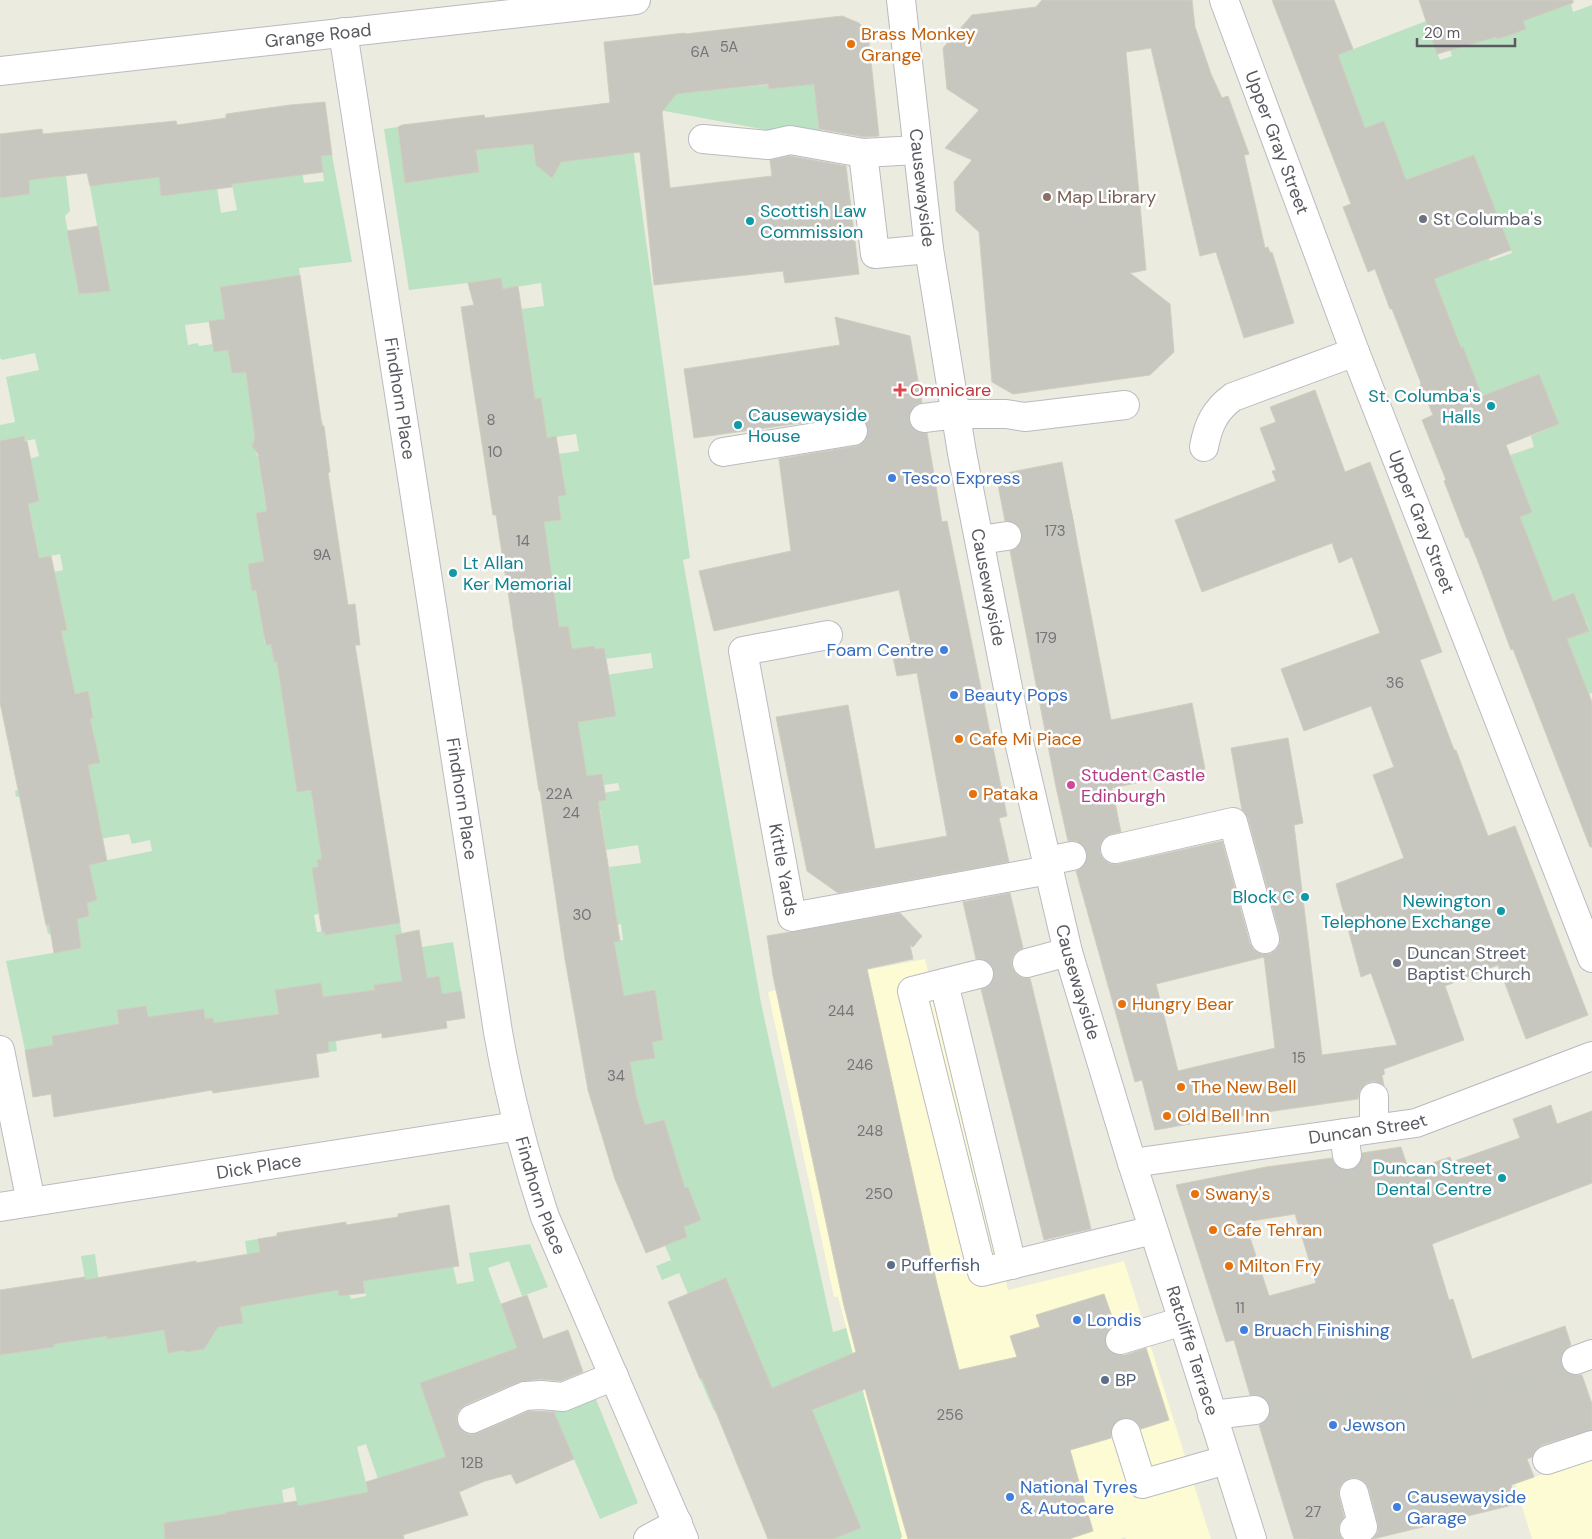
<svg xmlns="http://www.w3.org/2000/svg" width="1592" height="1539" font-family="'DM Sans',sans-serif">
	<rect width="100%" height="100%" fill="#ebebdf"/>
	<!-- commercial -->
	<g fill="#fdfbd3">
		<path d="M925,959L1008,1290L1124,1261L1211,1539H1126L1125,1537L1120,1539H900L902,1536L838,1297H834L768,992L867,970Z"/>
		<path d="M1592,1457V1539H1532L1515,1484Z"/>
	</g>
	<!-- green -->
	<g fill="#bbe3c3" fill-rule="evenodd">
		<path d="M1571,4L1573,12L1592,5V693L1589,694L1567,639L1589,630L1586,621L1578,624V602L1574,593L1552,601L1520,517L1532,512L1510,455L1534,447L1531,436L1559,424L1539,374L1482,396L1463,347L1458,349L1434,279L1478,230L1490,261L1512,253L1474,156L1394,187L1331,142L1338,55L1426,21L1440,60L1452,56L1450,50L1495,34L1497,39L1525,29L1523,21Z"/>
		<path d="M813,70L820,140L627,104L690,558L683,560L761,1003L833,1332L846,1328L902,1537L900,1539H833L822,1436L739,1470L735,1460L788,1438L804,1414L830,1403L816,1370L714,1411L700,1379L758,1354L726,1278L688,1294L679,1273L662,1280L656,1266L671,1260L665,1246L687,1237L684,1227L701,1219L688,1187L676,1192L670,1141L664,1120L645,1125L634,1088L630,1062L654,1058L652,1042L663,1040L655,991L624,996L616,951L596,954L594,945L623,940L621,924L617,925L609,867L641,863L638,845L606,850L600,809L574,812L573,805L604,800L603,793L620,790L618,783L604,785L602,774L587,776L578,722L616,716L614,704L599,676L653,668L651,653L605,659L595,649H572L568,626L514,634L512,625L522,624L555,597L545,531L514,527L561,520L558,496L566,495L543,456L579,451L576,434L494,446L535,399L521,309L544,306L541,283L503,289L501,279L409,290L384,129L398,127L406,183L479,172L476,150L495,148V147L533,142L536,164L597,157L590,105L692,92L768,85Z"/>
		<path d="M332,155L352,262L299,268L300,275L220,287L225,320L185,325L188,345L198,343L199,346L213,344L228,350L232,373L312,362L320,421L322,420L323,426L253,443C254,452 266,472 271,481L262,483L267,511L256,513L260,534L298,555L248,564L252,591L284,586L268,633L264,634L265,645L271,644L274,662L287,660L360,676L361,683L282,695L297,792L376,780L327,797L312,800L315,813L329,811L332,832L318,834L322,859L317,860L321,913L314,915L317,932L400,923L402,933L395,935L397,951L453,942L461,991L442,994L438,976L375,985V990L337,995L343,1040L336,1041L337,1051L329,1052L326,1029L279,1014L238,1020L218,1046L213,1018L205,1019L204,1009L164,1084L166,1099H161L146,1006L117,1010L120,1031L84,1030L52,1036L56,1062L31,1049L25,1050L6,961L81,948L78,929L48,934L46,925L89,916L87,903L97,900L91,875L81,876L79,866L152,851L150,840L132,844L129,834L100,839L52,789L16,797L15,791L70,769L99,763L87,720L93,718L87,691L1,709L0,702L27,696L61,631L67,630L60,597L51,592L9,582L63,570L60,554L25,561L0,537L34,530L31,518L20,520L17,506L39,501L29,459L39,456L35,439L25,441L24,436L4,440L8,463L0,465V425L15,422L6,377L39,370L35,353L2,360L0,358V198L30,194L29,180L66,175L70,211L65,216L79,294L109,291L89,181L159,177L161,196L185,193L300,159L304,183L324,181L321,156ZM232,185L237,210L221,213L217,188Z"/>
		<path d="M258,1239L269,1302L338,1290L339,1296L350,1295L351,1299L366,1296L359,1256L453,1266L457,1284L474,1281L469,1253L530,1244L548,1287L522,1296L509,1261L488,1268L517,1348L420,1383L431,1413H453C464,1423 476,1427 491,1428L448,1459L438,1460L382,1477L385,1487L381,1488L366,1444L357,1447L380,1539L298,1507L294,1487L282,1490L289,1538L285,1539L244,1509L226,1512L230,1539H0V1355L54,1347V1344L89,1302L81,1256L95,1254L107,1339L164,1330L168,1352L184,1350L185,1352L204,1349L209,1341L205,1321L243,1323L239,1302L254,1300L245,1241Z"/>
		<path d="M593,1392L638,1503L600,1519L552,1409Z"/>
	</g>
	<!-- building -->
	<g fill="#c8c7bf" stroke="#d0cebe" fill-rule="evenodd">
		<path d="M1042,0H1192L1195,27L1211,74L1222,98L1228,96L1249,154L1244,155L1265,248L1268,247L1270,253L1272,252L1294,323L1244,338L1216,252L1200,256L1151,48L1126,52L1146,270L1130,273L1170,304L1174,352L1150,375L1013,394L992,382L979,232L956,211L954,182L972,160L945,148L979,110L947,89L943,48L972,15L1036,7Z"/>
		<path d="M1272,0H1334L1353,49L1338,55L1365,128L1384,121L1406,180L1474,155L1511,250L1434,279L1461,348L1463,347L1482,396L1539,374L1559,424L1506,445L1532,512L1520,517L1553,601L1574,593L1589,631L1567,639L1592,702V847H1590L1513,649L1511,650L1479,564L1468,537L1466,538L1444,481L1446,480L1422,420L1433,415L1420,384L1421,383L1392,309H1390L1375,269L1368,272L1343,207L1351,204Z"/>
		<path d="M1419,0H1573V3L1523,21L1526,29L1513,34L1497,39L1496,37L1437,54Z"/>
		<path d="M842,16L859,23L868,33L879,136L864,137L819,129L814,84L769,89L768,84L676,94L662,112L670,188L772,176L770,160L790,156L846,166L859,274L785,283L783,271L654,285L640,152L561,162L552,178L536,165L533,144L476,150L479,172L405,183L398,127L402,125L484,115L485,118L610,103L604,42L685,33V34Z"/>
		<path d="M325,102L332,155L321,156L323,172L232,184V187L161,196L159,177L90,186L87,173L29,180L30,194L0,198V134L42,129L43,134L176,121L177,125L226,118V114L290,105Z"/>
		<path d="M98,226L110,291L79,294L67,231Z"/>
		<path d="M300,275L322,426H324L330,472L328,473L348,605L355,604L360,645H355L400,923L325,935L324,931L322,932L312,868L318,867L317,860L322,859L311,790L297,792L277,662H274L271,644L266,645L256,590L252,591L248,564L264,561L256,513L267,511L258,454L252,446L255,438L246,372L232,373L228,350L214,352L209,321L225,319L220,287Z"/>
		<path d="M501,278L503,289L518,286L535,399L541,398L547,438L556,436L566,495L558,496L561,520L544,522L559,627L568,626L572,649L594,646L595,649L604,648L616,716L578,722L587,776L602,774L606,800L598,801L620,941L614,942L624,996L655,990L663,1040L652,1042L655,1058L630,1062L636,1095L645,1125L664,1120L685,1188L688,1187L701,1220L684,1227L687,1237L646,1253L615,1179L588,1090L565,959L540,791H539L496,515H493L461,307L474,305L468,283Z"/>
		<path d="M835,317L910,336L922,403L915,405L910,412L909,420L911,427L918,432L927,433L942,522L947,521L1007,816L999,818L1009,862L838,893L807,871L776,717L848,705L875,849L947,836L917,673L897,676L891,648L911,644L899,590L714,631L699,571L791,551L779,459L856,446L863,443L867,437L868,428L865,421L859,417L851,416L694,438L684,369L840,345Z"/>
		<path d="M1315,390L1345,472L1370,462L1442,652L1420,660L1454,750H1456L1488,836L1515,826L1588,1015L1526,1039L1498,965L1445,986L1464,1040L1381,1070L1384,1086L1374,1081L1367,1083L1360,1090L1358,1099L1253,1114L1230,1118V1117L1155,1130L1142,1080L1135,1082L1076,871L1083,867L1087,861V852L1084,846L1077,841H1068L1056,787L1010,551L1017,548L1021,542L1022,533L1019,526L1013,522L1005,521L996,475L1062,462L1111,720L1192,703L1205,769L1112,788L1121,832L1112,834L1104,838L1100,845V853L1103,859L1110,864H1118L1222,841L1250,944L1254,950L1262,954H1270L1276,950L1280,943V935L1248,818L1242,810L1231,748L1288,738L1303,823L1294,825L1322,1055L1397,1045L1371,973L1361,977L1336,884L1404,858L1373,775L1394,767L1371,706L1304,731L1281,669L1380,633L1352,557L1339,563L1332,543L1202,592L1175,520L1276,481L1272,471L1276,470L1260,428L1276,422L1270,407ZM1264,957L1275,1048L1178,1071L1156,984Z"/>
		<path d="M24,436L25,442L27,441L39,501L28,504L39,558L51,556L67,630L61,631L75,694L88,691L93,718L90,719L100,763L88,765L107,861L89,865L97,900L87,903L89,916L77,919L81,948L54,953L49,924L46,925L0,702V441Z"/>
		<path d="M1010,893L1023,948L1016,952L1012,959V967L1016,974L1023,978H1030L1091,1229L1044,1240L981,989L990,985L994,979V971L990,963L984,959H976L963,902Z"/>
		<path d="M900,913L922,936L913,947L910,945L913,959L867,969L937,1284L959,1370L1017,1357L1010,1336L1040,1327L1036,1315L1104,1294L1115,1325L1109,1329L1105,1336V1345L1110,1352L1117,1355H1125L1146,1348L1169,1420L1141,1429L1136,1421L1130,1418H1122L1114,1423L1111,1430V1438L1070,1450L1093,1531L1069,1539H908L865,1389L812,1410L861,1528L833,1539H768L702,1378L700,1379L668,1302L726,1278L772,1388L856,1352L844,1306L773,976L767,936Z"/>
		<path d="M419,930L427,978L439,976L442,994L461,991L465,1018L446,1021L447,1028L382,1038V1033L328,1042L329,1052L316,1054L319,1077L213,1093L212,1090L54,1117L51,1094L33,1097L25,1050L53,1045L52,1036L119,1024L117,1010L146,1006L148,1017L204,1009L205,1019L213,1018L214,1023L279,1014L275,990L321,983L323,997L375,990L374,985L402,981L395,935Z"/>
		<path d="M1551,1105L1557,1124L1592,1111V1183L1432,1244L1449,1300L1453,1299L1472,1359L1565,1326L1571,1345L1564,1350L1561,1357V1365L1566,1372L1574,1375H1582L1592,1404V1430L1542,1445L1536,1449L1532,1457L1527,1459L1534,1477L1511,1485L1517,1504L1373,1539L1378,1532V1524L1369,1489L1365,1482L1358,1478H1350L1343,1482L1339,1489V1497L1344,1517L1339,1525V1532L1342,1539H1294L1259,1425L1265,1422L1269,1417L1270,1408L1267,1400L1262,1396L1250,1395L1234,1340L1226,1342L1176,1185L1266,1167L1332,1158L1334,1164L1341,1169L1350,1170L1356,1168L1361,1161L1362,1153L1401,1147L1409,1171L1450,1157L1452,1162L1520,1138L1513,1119ZM1295,1214L1316,1283L1269,1296L1245,1222Z"/>
		<path d="M449,1205L459,1266L363,1281L365,1293L339,1296L338,1290L240,1307L243,1323L218,1327L204,1349L185,1352L184,1350L168,1353L164,1330L107,1339V1336L54,1344V1347L0,1355V1290L85,1277V1280L196,1261V1263L260,1252L258,1239L277,1236V1233L346,1222V1225L398,1217V1214Z"/>
		<path d="M527,1295L543,1339L568,1330L583,1372L561,1381L540,1379L519,1382L465,1405L459,1410L456,1418L458,1425L463,1432L471,1435L478,1433L529,1411L554,1412L574,1459L516,1484L511,1474L485,1481L459,1492L468,1515L403,1535L404,1539H165L164,1523L226,1514V1512L297,1501L298,1506L368,1492L366,1482L446,1457L420,1383L517,1348L501,1304Z"/>
	</g>
	<g fill="none" stroke-linecap="round" stroke-linejoin="round">
		<!-- minor-tunnel -->
		<g stroke="#c6c7bf" stroke-width="28" stroke-dasharray="28 14" stroke-linecap="butt">
			<path d="M853,431L924,418"/>
			<path d="M1007,536L1074,524"/>
			<path d="M1072,856L1115,849"/>
			<path d="M979,974L1027,963"/>
			<path d="M1367,1049L1374,1097"/>
			<path d="M1347,1155L1353,1205"/>
			<path d="M1120,1340L1099,1347L1126,1433"/>
			<path d="M1255,1410L1482,1391L1576,1360"/>
			<path d="M1309,1539L1354,1529"/>
		</g>
		<defs>
			<g id="minor">
				<path id="s1" d="M901,0L929,249L962,453L1016,729L1068,952L1132,1163L1183,1321L1252,1539"/>
				<path id="s2" d="M1224,0L1355,352L1592,958"/>
				<path id="s3" d="M343,32L498,1032C509,1095 525,1156 545,1217L684,1539"/>
				<path id="s4" d="M0,71L636,0"/>
				<path d="M703,139L768,145L790,140L863,153L917,150"/>
				<path d="M863,153L875,254L929,249"/>
				<path d="M924,418L956,414H1006L1025,417L1125,405"/>
				<path d="M1204,447C1208,425 1215,410 1233,397L1355,352"/>
				<path d="M723,452L853,431"/>
				<path d="M980,540L1007,536"/>
				<path id="s5" d="M828,635L743,651L792,917L1049,870"/>
				<path d="M1115,849L1233,822L1265,939"/>
				<path d="M1047,861L1072,856"/>
				<path d="M1027,963L1068,952"/>
				<path d="M979,974L912,991L982,1272L1153,1230"/>
				<path d="M944,983L1012,1265"/>
				<path d="M0,1050L31,1202"/>
				<path d="M1374,1097V1128"/>
				<path d="M1344,1133L1347,1155"/>
				<path id="s6" d="M1132,1163L1416,1123L1592,1056"/>
				<path id="s7" d="M0,1207L518,1126"/>
				<path d="M1120,1340L1183,1321"/>
				<path d="M1576,1360L1592,1354"/>
				<path d="M1212,1415L1255,1410"/>
				<path d="M472,1419L525,1396L541,1395L563,1397L614,1376"/>
				<path d="M1126,1433L1142,1484L1226,1460"/>
				<path d="M1547,1460L1592,1445"/>
				<path d="M1354,1493L1363,1527L1354,1529"/>
				<path d="M648,1539L678,1523"/>
			</g>
		</defs>
		<!-- minor casing -->
		<use href="#minor" stroke="#babbc1" stroke-width="30"/>
		<!-- minor -->
		<use href="#minor" stroke="#fff" stroke-width="28"/>
	</g>
	<!-- markers -->
	<g fill="#e8710a" stroke="#fff" stroke-width="2">
		<circle cx="851" cy="44" r="5"/>
		<circle cx="959" cy="739" r="5"/>
		<circle cx="973" cy="794" r="5"/>
		<circle cx="1122" cy="1004" r="5"/>
		<circle cx="1181" cy="1087" r="5"/>
		<circle cx="1167" cy="1116" r="5"/>
		<circle cx="1195" cy="1194" r="5"/>
		<circle cx="1213" cy="1230" r="5"/>
		<circle cx="1229" cy="1266" r="5"/>
	</g>
	<circle fill="#8d6e63" stroke="#fff" stroke-width="2" cx="1047" cy="197" r="5"/>
	<g fill="#6b7280" stroke="#fff" stroke-width="2">
		<circle cx="1423" cy="219" r="5"/>
		<circle cx="1397" cy="963" r="5"/>
	</g>
	<g fill="#0f9aa8" stroke="#fff" stroke-width="2">
		<circle cx="750" cy="221" r="5"/>
		<circle cx="1491" cy="406" r="5"/>
		<circle cx="738" cy="425" r="5"/>
		<circle cx="453" cy="573" r="5"/>
		<circle cx="1305" cy="897" r="5"/>
		<circle cx="1501" cy="911" r="5"/>
		<circle cx="1502" cy="1178" r="5"/>
	</g>
	<path fill="#e0444e" stroke="#fff" stroke-width="2" d="M897.5 382.5h5v5h5v5h-5v5h-5v-5h-5v-5h5z"/>
	<g fill="#3f7fe0" stroke="#fff" stroke-width="2">
		<circle cx="892" cy="478" r="5"/>
		<circle cx="944" cy="650" r="5"/>
		<circle cx="954" cy="695" r="5"/>
		<circle cx="1077" cy="1320" r="5"/>
		<circle cx="1244" cy="1330" r="5"/>
		<circle cx="1333" cy="1425" r="5"/>
		<circle cx="1010" cy="1497" r="5"/>
		<circle cx="1397" cy="1507" r="5"/>
	</g>
	<circle fill="#d1479c" stroke="#fff" stroke-width="2" cx="1071" cy="785" r="5"/>
	<g fill="#5c6f8a" stroke="#fff" stroke-width="2">
		<circle cx="891" cy="1265" r="5"/>
		<circle cx="1105" cy="1380" r="5"/>
	</g>
	<g text-anchor="middle" stroke-width="5" stroke-linejoin="round" paint-order="stroke">
		<!-- number labels -->
		<g font-size="15" fill="#747578">
			<text x="729" y="52">5A</text>
			<text x="700" y="57">6A</text>
			<text x="491" y="425">8</text>
			<text x="495" y="457">10</text>
			<text x="1055" y="536">173</text>
			<text x="523" y="546">14</text>
			<text x="322" y="560">9A</text>
			<text x="1046" y="643">179</text>
			<text x="1395" y="688">36</text>
			<text x="559" y="799">22A</text>
			<text x="571" y="818">24</text>
			<text x="582" y="920">30</text>
			<text x="841" y="1016">244</text>
			<text x="1299" y="1063">15</text>
			<text x="860" y="1070">246</text>
			<text x="616" y="1081">34</text>
			<text x="870" y="1136">248</text>
			<text x="879" y="1199">250</text>
			<text x="1240" y="1313">11</text>
			<text x="950" y="1420">256</text>
			<text x="472" y="1468">12B</text>
			<text x="1313" y="1517">27</text>
		</g>
		<!-- food labels -->
		<g font-size="18" fill="#c56008" stroke="#fff" text-anchor="start">
			<text x="861" y="40">Brass Monkey<tspan x="861" dy="21">Grange</tspan></text>
			<text x="969" y="745">Cafe Mi Piace</text>
			<text x="983" y="800">Pataka</text>
			<text x="1132" y="1010">Hungry Bear</text>
			<text x="1191" y="1093">The New Bell</text>
			<text x="1177" y="1122">Old Bell Inn</text>
			<text x="1205" y="1200">Swany's</text>
			<text x="1223" y="1236">Cafe Tehran</text>
			<text x="1239" y="1272">Milton Fry</text>
		</g>
		<!-- street labels -->
		<g font-size="18" fill="#585a60" stroke="#fff">
			<text dy="6" stroke="none"><textPath href="#s4" startOffset="320">Grange Road</textPath></text>
			<text dy="6" stroke="none"><textPath href="#s2" startOffset="152">Upper Gray Street</textPath></text>
			<text dy="6" stroke="none"><textPath href="#s1" startOffset="189">Causewayside</textPath></text>
			<text dy="6" stroke="none"><textPath href="#s3" startOffset="371">Findhorn Place</textPath></text>
			<text dy="6" stroke="none"><textPath href="#s2" startOffset="558">Upper Gray Street</textPath></text>
			<text dy="6" stroke="none"><textPath href="#s1" startOffset="594">Causewayside</textPath></text>
			<text dy="6" stroke="none"><textPath href="#s3" startOffset="776">Findhorn Place</textPath></text>
			<text dy="6" stroke="none"><textPath href="#s5" startOffset="309">Kittle Yards</textPath></text>
			<text dy="6" stroke="none"><textPath href="#s1" startOffset="999">Causewayside</textPath></text>
			<text dy="6" stroke="none"><textPath href="#s6" startOffset="238">Duncan Street</textPath></text>
			<text dy="6" stroke="none"><textPath href="#s7" startOffset="262">Dick Place</textPath></text>
			<text dy="6" stroke="none"><textPath href="#s3" startOffset="1181">Findhorn Place</textPath></text>
			<text dy="6" stroke="none"><textPath href="#s1" startOffset="1385">Ratcliffe Terrace</textPath></text>
		</g>
		<!-- education labels -->
		<g font-size="18" fill="#785e54" stroke="#fff" text-anchor="start">
			<text x="1057" y="203">Map Library</text>
		</g>
		<!-- culture labels -->
		<g font-size="18" fill="#0d838f" stroke="#fff" text-anchor="end">
			<text x="760" y="217" text-anchor="start">Scottish Law<tspan x="760" dy="21">Commission</tspan></text>
			<text x="1481" y="402">St. Columba's<tspan x="1481" dy="21">Halls</tspan></text>
			<text x="748" y="421" text-anchor="start">Causewayside<tspan x="748" dy="21">House</tspan></text>
			<text x="463" y="569" text-anchor="start">Lt Allan<tspan x="463" dy="21">Ker Memorial</tspan></text>
			<text x="1295" y="903">Block C</text>
			<text x="1491" y="907">Newington<tspan x="1491" dy="21">Telephone Exchange</tspan></text>
			<text x="1492" y="1174">Duncan Street<tspan x="1492" dy="21">Dental Centre</tspan></text>
		</g>
		<!-- worship labels -->
		<g font-size="18" fill="#5b616d" stroke="#fff" text-anchor="start">
			<text x="1433" y="225">St Columba's</text>
			<text x="1407" y="959">Duncan Street<tspan x="1407" dy="21">Baptist Church</tspan></text>
		</g>
		<!-- health labels -->
		<g font-size="18" fill="#be3a42" stroke="#fff" text-anchor="start">
			<text x="910" y="396">Omnicare</text>
		</g>
		<!-- shop labels -->
		<g font-size="18" fill="#366cbe" stroke="#fff" text-anchor="start">
			<text x="902" y="484">Tesco Express</text>
			<text x="934" y="656" text-anchor="end">Foam Centre</text>
			<text x="964" y="701">Beauty Pops</text>
			<text x="1087" y="1326">Londis</text>
			<text x="1254" y="1336">Bruach Finishing</text>
			<text x="1343" y="1431">Jewson</text>
			<text x="1020" y="1493">National Tyres<tspan x="1020" dy="21">&amp; Autocare</tspan></text>
			<text x="1407" y="1503">Causewayside<tspan x="1407" dy="21">Garage</tspan></text>
		</g>
		<!-- hotel labels -->
		<g font-size="18" fill="#b23c85" stroke="#fff" text-anchor="start">
			<text x="1081" y="781">Student Castle<tspan x="1081" dy="21">Edinburgh</tspan></text>
		</g>
		<!-- service labels -->
		<g font-size="18" fill="#4e5e75" stroke="#fff" text-anchor="start">
			<text x="901" y="1271">Pufferfish</text>
			<text x="1115" y="1386">BP</text>
		</g>
	</g>
	<!-- scale -->
	<path d="M1417 38v8h98v-8" fill="none" stroke="#585a60" stroke-width="2.5"/>
	<text x="1424" y="38" font-size="15" fill="#585a60" stroke="#ffffff" stroke-width="4" paint-order="stroke">20 m</text>
</svg>
